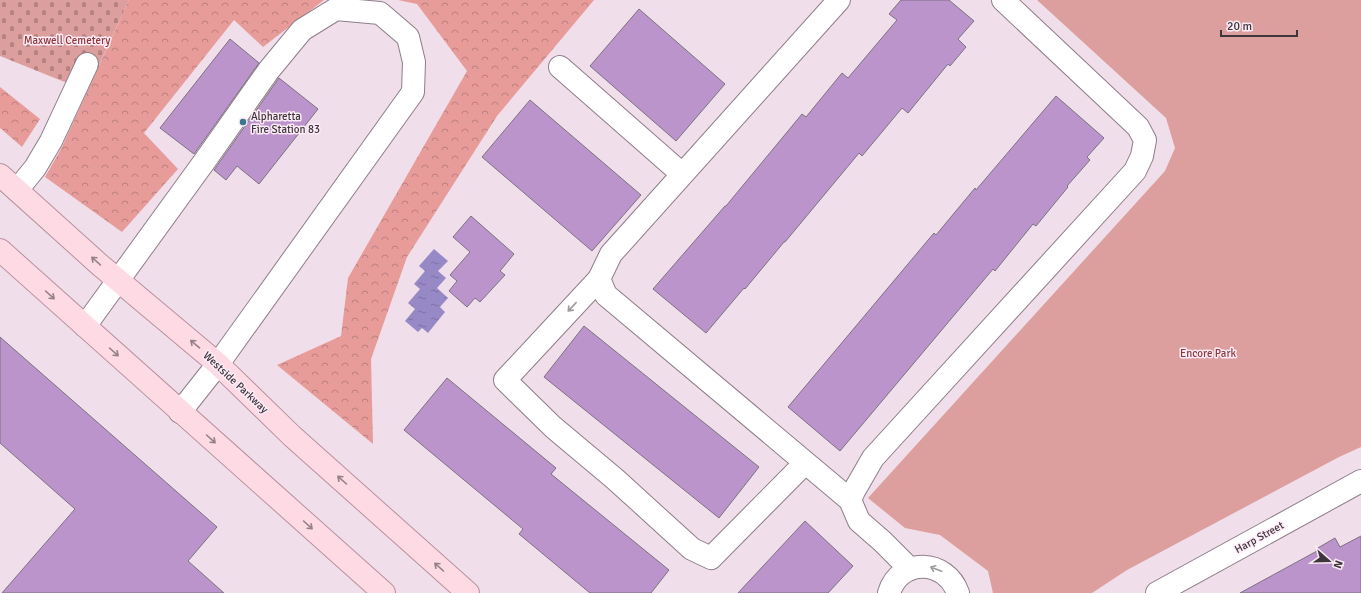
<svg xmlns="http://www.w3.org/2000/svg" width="1361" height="593" font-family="Signika,sans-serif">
	<defs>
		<pattern id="forest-crowns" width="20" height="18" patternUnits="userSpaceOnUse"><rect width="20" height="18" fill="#e79c9a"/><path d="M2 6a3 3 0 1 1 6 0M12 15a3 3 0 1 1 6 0" fill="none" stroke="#bc807f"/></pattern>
		<pattern id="cemetery-stones" width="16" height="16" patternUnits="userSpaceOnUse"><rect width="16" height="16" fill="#dc9f9d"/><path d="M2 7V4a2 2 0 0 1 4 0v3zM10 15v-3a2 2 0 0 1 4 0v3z" fill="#b48281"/></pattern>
		<pattern id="water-ripples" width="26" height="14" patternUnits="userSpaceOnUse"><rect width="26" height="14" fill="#9789c6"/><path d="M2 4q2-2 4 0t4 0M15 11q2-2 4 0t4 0" fill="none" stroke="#7c71a2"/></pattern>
	</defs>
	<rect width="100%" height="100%" fill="#f0deea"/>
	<!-- green -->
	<path fill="#dc9f9d" d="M1037,0H1361V447L1339,457L1127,570L1092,593H993L988,571L940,535L905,528L868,498L1165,171L1175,148L1166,118Z"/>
	<!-- forest -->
	<g fill="url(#forest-crowns)">
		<path d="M129,0H324L263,47L234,20L144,133L178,169L122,232L45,177L61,149Z"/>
		<path d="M398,0H594L497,116L407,257L371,359L373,444L277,365L341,336L348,278L467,71L417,4Z"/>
		<path d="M0,87L40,119L22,147L0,128Z"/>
	</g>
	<!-- cemetery -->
	<path fill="url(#cemetery-stones)" d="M0,0H129L87,91L0,56Z"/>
	<!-- water -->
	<path fill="url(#water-ripples)" d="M434,249L448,261L438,271L446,278L437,288L448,298L440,307L445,312L428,333L422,328L418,332L405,321L415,309L408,303L420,289L414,284L425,271L419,266Z"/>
	<!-- building -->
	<g fill="#bc94cc" stroke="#7c7280">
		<path d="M901,0H949L974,21L958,39L966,47L950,66L948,64L908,113L902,108L862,156L859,153L785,242H784L745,289L744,288L706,333L653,289L725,206H726L802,114L806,117L842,73L848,78L897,20L889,14Z"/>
		<path d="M639,9L725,84L676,141L590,66Z"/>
		<path d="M230,39L259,63L194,154L160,128Z"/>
		<path d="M279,78L318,109L259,184L237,166L226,180L214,170Z"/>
		<path d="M1056,96L1104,138L1087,157L1090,160L1067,186L1068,187L1036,226L1033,224L995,271L993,269L840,451L788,407L934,233L936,235L975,188L976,190Z"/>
		<path d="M530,100L641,195L592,251L482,157Z"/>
		<path d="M471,216L514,254L500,271L505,275L480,302L475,298L467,307L449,291L457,281L450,275L470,252L453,237Z"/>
		<path d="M584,326L759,467L719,518L544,377Z"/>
		<path d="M0,337L217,527L188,561L224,593H2L75,509L0,443Z"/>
		<path d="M447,378L556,468L551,474L669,570L651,593H590L519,534L523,529L404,430Z"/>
		<path d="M805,521L853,566L828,593H738Z"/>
		<path d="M1361,536V593H1240L1317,551L1316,549L1335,538L1340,547Z"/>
	</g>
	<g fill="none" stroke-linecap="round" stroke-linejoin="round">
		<defs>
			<g id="minor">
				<path d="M839,0L611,254L599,279L606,295L850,500L859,521L882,541L910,569"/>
				<path d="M560,67L682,174"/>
				<path d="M17,190L35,168L51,141L87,64"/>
				<path d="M599,279L505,380L553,427L615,479L692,549L711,558L805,463"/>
				<path d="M85,326L204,162L269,70L302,30L336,9L380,13L408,37L414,62L413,92L218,364L180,412"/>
				<path d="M850,500L854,491L873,458L1135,171L1142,156L1145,140L1138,127L1003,0"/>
				<path d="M889,593C900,557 946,559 958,593"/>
				<path d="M1157,593L1361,481"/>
			</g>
			<g id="major">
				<path d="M0,175L100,265L218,364L292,436L468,593"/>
				<path d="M0,250L384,593"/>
			</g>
		</defs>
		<!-- minor casing -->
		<use href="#minor" stroke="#8e7e89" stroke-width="24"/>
		<!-- major casing -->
		<use href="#major" stroke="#ba909d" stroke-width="24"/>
		<!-- minor -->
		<use href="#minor" stroke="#fff" stroke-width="22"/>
		<!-- major -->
		<use href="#major" stroke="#fedae5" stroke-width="22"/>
	</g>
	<!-- one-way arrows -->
	<defs><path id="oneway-shaft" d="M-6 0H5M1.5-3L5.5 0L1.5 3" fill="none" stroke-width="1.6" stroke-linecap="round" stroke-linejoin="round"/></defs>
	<g stroke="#948087">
		<use href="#oneway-shaft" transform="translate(96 261) rotate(-138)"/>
		<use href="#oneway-shaft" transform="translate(50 295) rotate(42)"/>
		<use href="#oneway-shaft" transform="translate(195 344) rotate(-140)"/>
		<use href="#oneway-shaft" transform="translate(114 352) rotate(42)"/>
		<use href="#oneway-shaft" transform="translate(211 439) rotate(42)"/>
		<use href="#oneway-shaft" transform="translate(342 480) rotate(-138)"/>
		<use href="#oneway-shaft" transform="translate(308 525) rotate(42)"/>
		<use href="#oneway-shaft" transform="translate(439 567) rotate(-138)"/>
	</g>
	<g stroke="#9e9a9c">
		<use href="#oneway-shaft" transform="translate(572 307) rotate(133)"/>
		<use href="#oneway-shaft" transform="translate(936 569) rotate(-159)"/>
	</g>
	<!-- markers -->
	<circle fill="#3b758e" stroke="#fdebf7" stroke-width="1.5" cx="243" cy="122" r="4"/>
	<g text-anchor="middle" stroke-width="3" stroke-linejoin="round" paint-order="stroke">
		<!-- park labels -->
		<g font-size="11" fill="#8e3639" stroke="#fdebf7">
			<text x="67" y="44">Maxwell Cemetery</text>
			<text x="1208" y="357">Encore Park</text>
		</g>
		<!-- poi labels -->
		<g font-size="11" fill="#3d363a" stroke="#fdebf7" text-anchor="start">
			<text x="251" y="120">Alpharetta<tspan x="251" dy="13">Fire Station 83</tspan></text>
		</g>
		<!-- street labels -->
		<g font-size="11" fill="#3d363a" stroke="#fdebf7">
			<text transform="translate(236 382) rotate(43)" y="4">Westside Parkway</text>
			<text transform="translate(1259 537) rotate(-29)" y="4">Harp Street</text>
		</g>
	</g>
	<!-- north arrow -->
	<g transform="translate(1329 561) rotate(110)" stroke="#fdebf7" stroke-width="3" paint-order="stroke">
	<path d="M0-3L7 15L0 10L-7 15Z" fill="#3d363a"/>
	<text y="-6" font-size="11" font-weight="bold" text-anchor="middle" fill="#3d363a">N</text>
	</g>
	<!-- scale -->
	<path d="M1221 30v6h76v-6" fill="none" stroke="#3d363a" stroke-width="2"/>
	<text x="1227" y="30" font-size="12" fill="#3d363a" stroke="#fdebf7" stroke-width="3" paint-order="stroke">20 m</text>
</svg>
